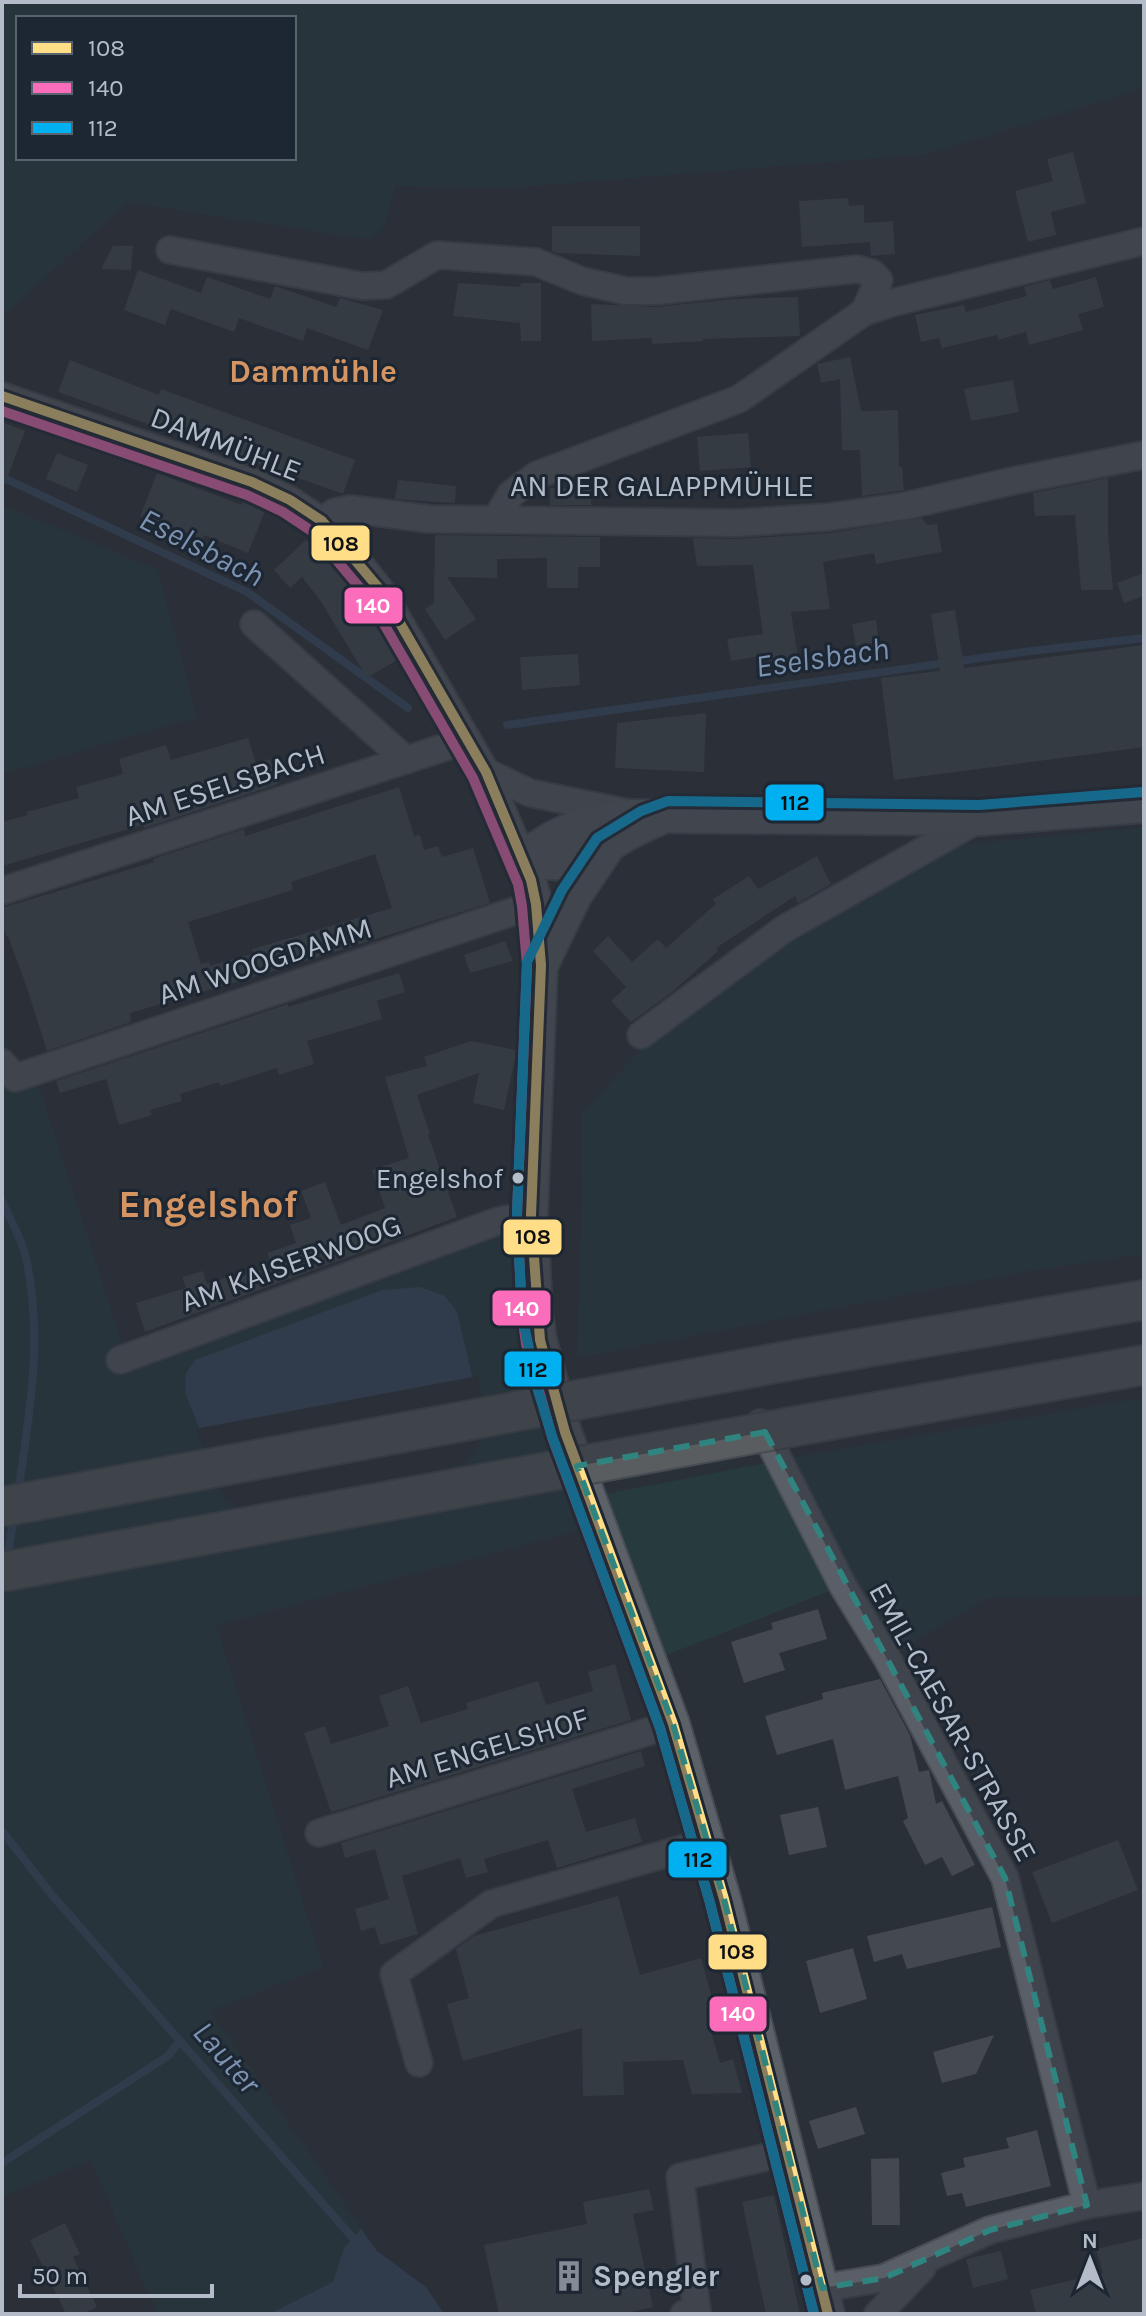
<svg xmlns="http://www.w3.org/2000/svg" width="1146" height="2316" font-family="Karla,sans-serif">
	<rect width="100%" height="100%" fill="#2a3038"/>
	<!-- green -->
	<g fill="#273a3e" fill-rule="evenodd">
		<path d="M2,2H1144V88L927,154L508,188L395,186L383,228L367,239L127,202L2,317ZM294,18V158H18V18Z"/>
		<path d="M2,505L158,570L196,717L2,774Z"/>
		<path d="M1144,827V1254L1022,1272L577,1358L582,1202L581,1115L642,1048L791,940L960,845Z"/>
		<path d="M2,1040L39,1087L128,1363L509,1228L514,1275L528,1360L585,1529L216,1625L323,1967L210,2011L377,2251L426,2287L444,2314H157L91,2160L2,2197Z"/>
		<path d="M1144,1398V1595L986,1598L887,1658L842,1586L659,1658L600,1495L823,1452Z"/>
	</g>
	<!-- water -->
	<g fill="#384963">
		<path d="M420,1287L445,1296L457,1312L482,1417L228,1499L185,1393L186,1373L195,1360L382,1290Z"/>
		<path d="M361,2229L377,2251L426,2287L444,2314H269L333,2282L344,2248Z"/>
	</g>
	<!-- pier -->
	<path fill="#2a3038" d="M478,1376L486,1417L479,1446L468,1463L245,1511L225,1501L195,1429Z"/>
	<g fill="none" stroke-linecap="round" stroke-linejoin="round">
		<!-- stream -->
		<g stroke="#384963" stroke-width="8">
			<path d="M2,477L247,592L408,708"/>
			<path d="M507,725L1023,652L1144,638"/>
			<path d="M2,1201C10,1219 22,1239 26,1258C43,1336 30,1414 18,1492"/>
			<path d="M7,1559L14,1517"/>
			<path d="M2,1831L52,1895L359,2245"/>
			<path d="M2,2163L168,2056L180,2041"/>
		</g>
	</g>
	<!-- building -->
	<g fill="#444950" fill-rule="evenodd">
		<path d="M1073,152L1086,203L1051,212L1056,235L1028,242L1015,191L1053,181L1047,159Z"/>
		<path d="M848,198L849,206L864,205V223L893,221L895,254L871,256L870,242L802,247L799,201Z"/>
		<path d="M552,226H640V256L557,253L552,251Z"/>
		<path d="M113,246H133L131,270L101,269Z"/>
		<path d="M138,270L201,293L207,277L270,299L275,286L336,307L340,298L383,310L368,350L307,328L303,341L239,318L234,332L171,309L165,325L124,310Z"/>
		<path d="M1096,277L1104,307L1078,314L1083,330L1029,345L1026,332L998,340L997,335L942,348L939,338L921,342L915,315L964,305L966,312L1027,296L1024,287L1028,286L1050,280L1053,289Z"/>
		<path d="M458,283L520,287L521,283H541V341H521L520,323L453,316Z"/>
		<path d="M798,297L800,336L703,339V341L652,344V338L592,341L591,304L656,307L733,299Z"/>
		<path d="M850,357L861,411L898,410L899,467H902L904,490L862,496L860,450H842L840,379L821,383L817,364Z"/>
		<path d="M70,360L159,395L161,389L355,460L343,494L58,392Z"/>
		<path d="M1013,380L1019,412L971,421L964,389Z"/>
		<path d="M2,422L25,431L4,486L2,485Z"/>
		<path d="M748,433L751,467L700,471L697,437Z"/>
		<path d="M57,453L88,465L77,492L46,479Z"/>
		<path d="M157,473L242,505L243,502L265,511L248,553L204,535L203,539L140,517Z"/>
		<path d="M1108,478V534L1113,590H1081L1075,515L1035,516L1033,493Z"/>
		<path d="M398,480L456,486L455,503L395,499Z"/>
		<path d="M550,488L591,489V505H550Z"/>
		<path d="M922,518L927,525L937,524L942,552L876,564L874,553L823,562L830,609L791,612L798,658L767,663L766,655L731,661L727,639L763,634L753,565L697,566L693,538L737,539L830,533Z"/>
		<path d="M435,535L600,537V567H578V588H547V558L497,559V578L447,577L476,619L445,640L425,609L434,603Z"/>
		<path d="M306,540L349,582L397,660L367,678L320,600L302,577L290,588L274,570Z"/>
		<path d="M1144,573V596L1124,603L1117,583Z"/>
		<path d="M955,610L964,668L1144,645V747L894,780L881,678L940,671L931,614Z"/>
		<path d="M876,620L879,642L856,646L852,624Z"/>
		<path d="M578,654L580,685L522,690L520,657Z"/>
		<path d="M706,713L704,772L615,768L617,723Z"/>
		<path d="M248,738L256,763L270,759L278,784L144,828L143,825L2,866V822L28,815L27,812L79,798L76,787L123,774L119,759L166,745L171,760Z"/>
		<path d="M399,787L414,836L420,835L424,850L438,846L442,857L473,848L490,903L277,970L130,1013L131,1022L47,1051L26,985L8,936H6L2,923V908L154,862L153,859L244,829L245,836ZM375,854L392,908L252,949L254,953L210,966L209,962L201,964L188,922L293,890L291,882Z"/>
		<path d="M817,856L831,884L798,903L795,896L716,948L718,951L671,993L631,1022L611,1001L626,987L593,951L608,936L632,962L658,939L666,948L716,904L713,899L749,876L758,889Z"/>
		<path d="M505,941L513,961L470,973L464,955Z"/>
		<path d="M399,973L405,992L377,1001L382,1019L307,1041L314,1064L279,1075L277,1068L220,1086L219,1082L180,1094L182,1101L150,1110L152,1115L119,1125L106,1079L60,1093L56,1081L288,1004V1007Z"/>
		<path d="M471,1041L517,1050L504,1110L473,1103L479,1073L417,1095L430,1134L428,1135L457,1217L145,1332L136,1303L186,1288L182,1277L203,1271L207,1284L231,1276L232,1280L272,1266L267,1253L296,1243L290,1225L311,1218L301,1191L325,1182L341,1225L385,1208L372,1170L409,1158L385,1077L427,1066L424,1057Z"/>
		<path d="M818,1609L827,1639L779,1653L785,1670L744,1683L731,1642L773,1629L771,1623Z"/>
		<path d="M615,1664L631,1720L332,1812L330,1809L304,1733L325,1726L331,1744L389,1726L379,1696L408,1686L421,1723L468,1709L466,1703L538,1681L546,1705L593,1691L588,1672Z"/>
		<path d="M880,1679L910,1735L919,1772L929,1770L936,1804L942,1801L975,1865L952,1876L942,1857L925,1865L903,1821L908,1818L898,1776L845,1790L833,1739L777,1755L765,1716L823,1699L822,1693Z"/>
		<path d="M641,1751L645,1766L572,1789L586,1832L635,1818L642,1842L557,1868L548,1840L484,1859L488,1872L466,1878L460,1858L402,1876L418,1934L380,1945L375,1927L361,1931L355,1909L389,1899L375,1849L345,1858L341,1843Z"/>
		<path d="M818,1807L827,1847L789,1855L780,1815Z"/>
		<path d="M1118,1840L1138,1890L1052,1923L1032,1872Z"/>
		<path d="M618,1896L640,1975L701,1958L716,2012L706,2014L720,2063L733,2059L742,2093L692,2094L683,2060L623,2062L624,2095L583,2096L582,2028L463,2061L447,2004L469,1998L456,1949L474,1936Z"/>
		<path d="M992,1907L1001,1947L907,1969L902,1954L874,1962L867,1936Z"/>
		<path d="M853,1948L867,1999L820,2013L806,1961Z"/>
		<path d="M994,2035L976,2074L942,2083L933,2052Z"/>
		<path d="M856,2107L865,2134L818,2149L809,2121Z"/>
		<path d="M1037,2130L1051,2186L966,2207L962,2193L947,2196L941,2173L965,2167L963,2158L1009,2148L1006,2138Z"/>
		<path d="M899,2158L900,2225H872L871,2159Z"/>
		<path d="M649,2189L654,2210L633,2214L653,2307L621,2314H499L484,2245L587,2224L583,2202Z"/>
		<path d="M774,2195L800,2314H766L742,2202Z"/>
		<path d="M65,2223L80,2254L73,2257L97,2307L83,2314H66L30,2240Z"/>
		<path d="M1144,2238V2314H1036L1030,2290L1103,2273L1096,2249Z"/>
		<path d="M1001,2251L1008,2279L973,2288L966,2259Z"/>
	</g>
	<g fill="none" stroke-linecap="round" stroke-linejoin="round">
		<defs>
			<g id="minor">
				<path d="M170,250L362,286L386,285L437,255L536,262L582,281L626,291H656L857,269L872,273L879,280L864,312"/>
				<path d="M2,396L252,482L290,500L322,521L344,544L382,592L486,772L523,859"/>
				<path d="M496,519L511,494L537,475L739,399L864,312L891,303L1144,241"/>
				<path d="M322,521L335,512L350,509L429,519L736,523L829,517L905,506L1012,481L1144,455"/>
				<path d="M254,624L406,760"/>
				<path d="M486,772L530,793L624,812"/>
				<path d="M2,891L467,740"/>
				<path d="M641,1035L784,929L979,819"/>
				<path d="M2,1063L15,1078L536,904"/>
				<path d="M120,1360L498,1221L531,1215"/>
				<path d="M760,1423L843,1586L887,1658L1005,1878L1087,2205"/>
				<path d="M319,1833L673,1724"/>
				<path d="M419,2063L394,1974L491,1904L707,1842"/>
				<path d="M822,2288L884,2278L990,2230L1087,2205L1144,2196"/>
				<path d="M684,2314L697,2311L680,2177L788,2152"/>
				<path d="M878,2314L922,2268"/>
			</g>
			<g id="major">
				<path d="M523,859L536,904L541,965L531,1215L536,1312L540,1340L565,1432L673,1724L724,1899L828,2314"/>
				<path d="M523,859C557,829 588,821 633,816L979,819L1144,806"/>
				<path d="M523,859C589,876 602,840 657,820"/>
				<path d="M543,962L575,896L606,850"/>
			</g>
			<g id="highway">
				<path d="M798,1359L1144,1300"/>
				<path d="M813,1423L1144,1365"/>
			</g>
		</defs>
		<!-- minor casing -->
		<use href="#minor" stroke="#484c53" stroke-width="30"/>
		<!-- major casing -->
		<use href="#major" stroke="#484c55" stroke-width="36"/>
		<!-- highway casing -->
		<use href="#highway" stroke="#474c53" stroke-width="42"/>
		<!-- minor -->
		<use href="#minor" stroke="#5a5e66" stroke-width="26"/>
		<!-- major -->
		<use href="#major" stroke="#5c6168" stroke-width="32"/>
		<!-- highway -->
		<use href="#highway" stroke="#5a5d60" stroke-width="38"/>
		<defs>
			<g id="highway-bridge">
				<path d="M2,1507L798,1359"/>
				<path d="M2,1572L813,1423"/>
			</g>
		</defs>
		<!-- highway-bridge casing -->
		<use href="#highway-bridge" stroke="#474c53" stroke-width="42" stroke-linecap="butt"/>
		<!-- highway-bridge -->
		<use href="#highway-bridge" stroke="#5a5d60" stroke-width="38"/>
		<defs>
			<path id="bus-1" d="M2,396L252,482L290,500L322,521L382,592L486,772L531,880L536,904L541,965L531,1215L540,1340L565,1432L673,1724L724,1899L828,2314"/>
			<path id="bus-2" d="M2,411L247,495L283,512L313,532L370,600L473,778L518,884L522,906L527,965L517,1214L522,1313L526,1344L552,1437L660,1728L710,1903L814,2314"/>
			<path id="bus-3" d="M814,2314L710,1903L660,1728L552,1436L536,1384L522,1314L517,1214L527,962L562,890L597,838L641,811L668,801L979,805L1143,792"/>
		</defs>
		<!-- bus-1 casing -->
		<use href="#bus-1" stroke="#1d2633" stroke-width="16"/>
		<!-- bus-2 casing -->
		<use href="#bus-2" stroke="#1d2633" stroke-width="16"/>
		<!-- bus-3 casing -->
		<use href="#bus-3" stroke="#1d2633" stroke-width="16"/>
		<!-- bus-1 -->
		<use href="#bus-1" stroke="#ffde87" stroke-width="10"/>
		<!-- bus-2 -->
		<use href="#bus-2" stroke="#fb6dba" stroke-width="10"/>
		<!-- bus-3 -->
		<use href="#bus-3" stroke="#00b0f0" stroke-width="10"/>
	</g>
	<!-- marked area -->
	<path d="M0 0H1146V2316H0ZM765,1432L1005,1878L1087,2205L990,2230L884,2278L822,2288L724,1899L673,1724L577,1466Z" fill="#2a3038" fill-opacity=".55" fill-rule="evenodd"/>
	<path fill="none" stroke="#308480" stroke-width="6" stroke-dasharray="16 10" stroke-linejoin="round" d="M765,1432L1005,1878L1087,2205L990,2230L884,2278L822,2288L724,1899L673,1724L577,1466Z"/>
	<!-- icons -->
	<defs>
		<symbol id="building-bare" viewBox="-9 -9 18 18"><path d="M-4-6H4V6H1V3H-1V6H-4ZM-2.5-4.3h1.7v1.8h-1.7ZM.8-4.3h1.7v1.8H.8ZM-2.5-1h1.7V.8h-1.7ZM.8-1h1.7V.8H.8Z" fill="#848b96" stroke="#1d2633" stroke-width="2.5" paint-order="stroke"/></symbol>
	</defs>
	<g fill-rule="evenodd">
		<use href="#building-bare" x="547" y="2254" width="44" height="44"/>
	</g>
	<!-- markers -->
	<g fill="#b4bcc9" stroke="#1d2633" stroke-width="3">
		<circle cx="518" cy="1178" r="7"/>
		<circle cx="806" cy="2280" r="7"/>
	</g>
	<g text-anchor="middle" stroke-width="6" stroke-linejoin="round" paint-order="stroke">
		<!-- bus labels -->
		<g font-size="28" fill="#b4bcc9" stroke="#1d2633" text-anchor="end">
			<text x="503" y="1188">Engelshof</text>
		</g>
		<!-- street labels -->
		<g font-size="30" fill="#b4bcc9" stroke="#1d2633">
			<text transform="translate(226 444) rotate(21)" y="10">DAMMÜHLE</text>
			<text x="662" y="496">AN DER GALAPPMÜHLE</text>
			<text transform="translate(225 785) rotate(-18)" y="10">AM ESELSBACH</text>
			<text transform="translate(265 961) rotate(-18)" y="10">AM WOOGDAMM</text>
			<text transform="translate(291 1263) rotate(-20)" y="10">AM KAISERWOOG</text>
			<text transform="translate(953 1722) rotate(61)" y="10">EMIL-CAESAR-STRASSE</text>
			<text transform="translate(487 1748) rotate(-17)" y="10">AM ENGELSHOF</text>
		</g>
		<!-- poi labels -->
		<g font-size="30" font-weight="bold" fill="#b4bcc9" stroke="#1d2633" text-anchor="start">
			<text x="593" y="2286">Spengler</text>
		</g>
		<!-- neighbourhood labels -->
		<g font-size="32" font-weight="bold" fill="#d59563" stroke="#1d2633">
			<text x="313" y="382">Dammühle</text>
		</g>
		<!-- water labels -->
		<g font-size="32" font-style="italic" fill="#7c92b1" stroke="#1d2633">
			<text transform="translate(202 547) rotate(27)" y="11">Eselsbach</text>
			<text transform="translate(822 657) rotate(-8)" y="11">Eselsbach</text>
			<text transform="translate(227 2057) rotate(49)" y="11">Lauter</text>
		</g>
		<!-- district labels -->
		<g font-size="38" font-weight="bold" fill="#d59563" stroke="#1d2633">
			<text x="208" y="1217">Engelshof</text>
		</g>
	</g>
	<g stroke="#1d2633" stroke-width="3">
		<rect x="310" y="524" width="61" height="38" rx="8" fill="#ffde87"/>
		<rect x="343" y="586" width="61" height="39" rx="8" fill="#fb6dba"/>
		<rect x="764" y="783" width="61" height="39" rx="8" fill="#00b0f0"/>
		<rect x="502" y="1218" width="61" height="38" rx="8" fill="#ffde87"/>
		<rect x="491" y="1289" width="61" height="38" rx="8" fill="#fb6dba"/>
		<rect x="503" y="1350" width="60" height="38" rx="8" fill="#00b0f0"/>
		<rect x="667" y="1840" width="61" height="39" rx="8" fill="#00b0f0"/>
		<rect x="707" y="1933" width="61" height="38" rx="8" fill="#ffde87"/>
		<rect x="708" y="1995" width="60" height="38" rx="8" fill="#fb6dba"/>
	</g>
	<g font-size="22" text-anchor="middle" font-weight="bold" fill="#fff">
		<text x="373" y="613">140</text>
		<text x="522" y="1316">140</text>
		<text x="738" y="2021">140</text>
	</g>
	<g font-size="22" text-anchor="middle" font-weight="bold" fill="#111">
		<text x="341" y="551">108</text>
		<text x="795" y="810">112</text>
		<text x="533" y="1244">108</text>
		<text x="533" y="1377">112</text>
		<text x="698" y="1867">112</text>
		<text x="737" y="1959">108</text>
	</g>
	<!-- border -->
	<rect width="1146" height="2316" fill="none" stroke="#b4bcc9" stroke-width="8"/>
	<!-- legend -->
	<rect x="16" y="16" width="280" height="144" fill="#1d2633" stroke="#59626f" stroke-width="2"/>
	<rect x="32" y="42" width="40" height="12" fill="#ffde87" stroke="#59626f" stroke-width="2"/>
	<text x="88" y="56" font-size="24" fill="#b4bcc9">108</text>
	<rect x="32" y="82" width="40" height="12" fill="#fb6dba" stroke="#59626f" stroke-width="2"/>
	<text x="88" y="96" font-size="24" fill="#b4bcc9">140</text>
	<rect x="32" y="122" width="40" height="12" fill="#00b0f0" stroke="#59626f" stroke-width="2"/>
	<text x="88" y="136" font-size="24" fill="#b4bcc9">112</text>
	<!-- north arrow -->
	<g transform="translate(1090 2260)" stroke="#1d2633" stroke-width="6" paint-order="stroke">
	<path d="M0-6L14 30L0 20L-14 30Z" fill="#b4bcc9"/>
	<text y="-12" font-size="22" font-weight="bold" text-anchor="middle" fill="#b4bcc9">N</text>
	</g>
	<!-- scale -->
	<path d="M20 2284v12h192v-12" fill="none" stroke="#b4bcc9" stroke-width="4"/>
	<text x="32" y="2284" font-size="24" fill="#b4bcc9" stroke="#1d2633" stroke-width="6" paint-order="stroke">50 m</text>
</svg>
